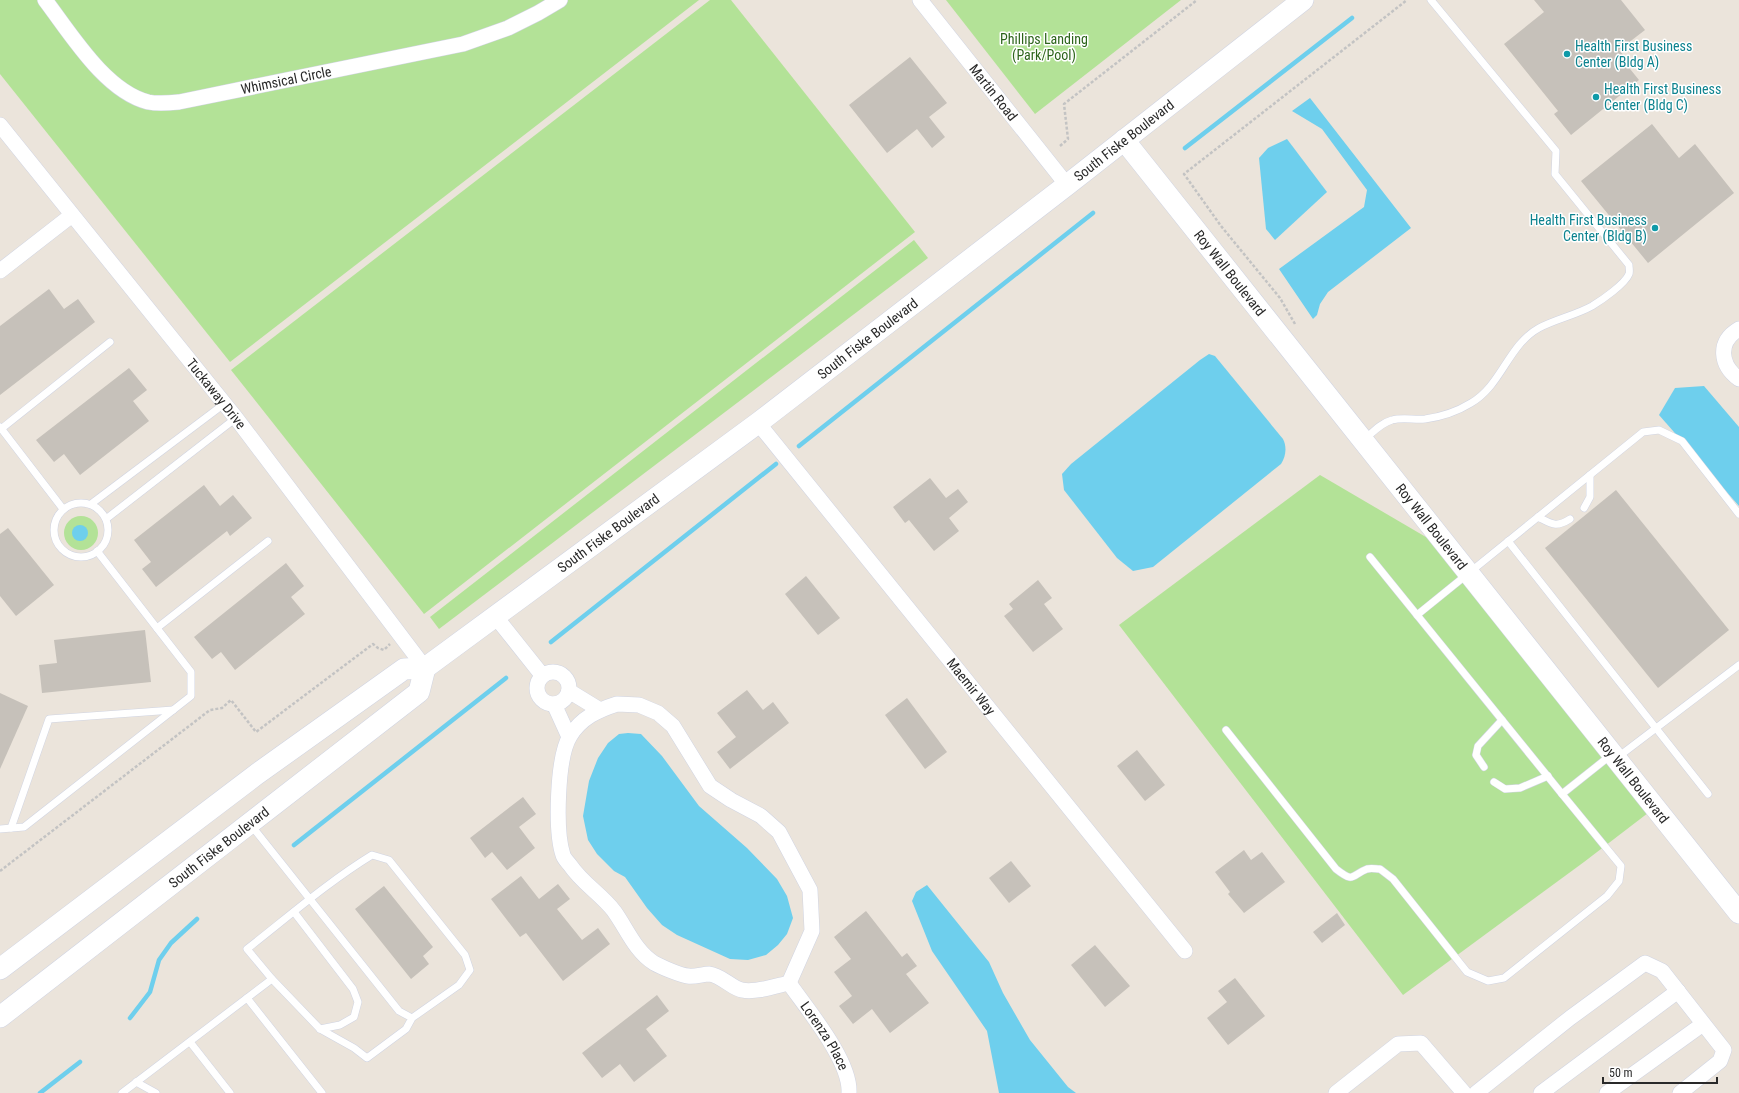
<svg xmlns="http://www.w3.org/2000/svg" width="1739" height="1093" font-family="'Roboto Condensed',sans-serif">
	<rect width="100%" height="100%" fill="#ebe4db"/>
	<!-- green -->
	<g fill="#b3e297">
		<path d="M0,0H699L230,362L0,74Z"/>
		<path d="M710,0H731L915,232L424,614L231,370Z"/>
		<path d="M946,0H1181L1035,114Z"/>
		<path d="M914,240L928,258L439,629L430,617Z"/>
		<path d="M1320,475L1431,540L1648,813L1584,862L1403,995L1119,625Z"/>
		<circle cx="81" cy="533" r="17"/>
	</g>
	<!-- water -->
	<g fill="#6ecfed">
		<path d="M1310,98L1411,228L1328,292L1320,304L1317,315L1313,319L1279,269L1364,207L1367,190L1322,129L1292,111Z"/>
		<path d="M1287,139L1327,192L1275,240L1266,229L1259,158L1268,148Z"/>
		<path d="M1209,354L1215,356L1283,439C1287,447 1286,456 1281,464L1153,567L1133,571L1117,558L1064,490L1062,474L1071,464L1200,360Z"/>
		<path d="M1704,386L1739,427V506L1659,415L1675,388Z"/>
		<circle cx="80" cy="533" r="8"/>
		<path d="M628,733L641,734L662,756L699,806L747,848L777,879L787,896L793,918L787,934L778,945L766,955L748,960L730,959L677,935L662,925L647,908L625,877L614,871L597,854L588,840L583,816L589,781L598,758L608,743L619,734Z"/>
		<path d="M927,885L989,962L1003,993L1030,1040L1068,1087L1076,1093H999L987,1031L932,951L912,901L916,892Z"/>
	</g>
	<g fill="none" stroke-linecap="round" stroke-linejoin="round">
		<!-- stream -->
		<g stroke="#6ecfed" stroke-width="4.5">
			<path d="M1185,148L1352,18"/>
			<path d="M799,446L1093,213"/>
			<path d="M551,642L776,464"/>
			<path d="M294,845L506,678"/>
			<path d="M130,1018L150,992L159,960L171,943L197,919"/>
			<path d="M40,1093L80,1062"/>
		</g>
	</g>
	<!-- building -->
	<g fill="#c6c1ba">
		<path d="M1534,0H1621L1645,30L1619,50L1625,57L1622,59L1639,80L1571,135L1554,114L1558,111L1504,44L1544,12Z"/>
		<path d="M910,57L947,103L929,117L945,137L932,148L917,129L887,153L849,105Z"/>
		<path d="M1652,124L1679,158L1695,144L1734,193L1648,263L1581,181Z"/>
		<path d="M49,289L64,309L78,299L95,322L0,395V326Z"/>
		<path d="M129,368L147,390L133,401L149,421L80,475L64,454L54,462L36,440Z"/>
		<path d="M930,478L946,498L958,489L968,502L949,518L959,531L934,551L909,520L905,523L893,507Z"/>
		<path d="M204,485L220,506L233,495L252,518L230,536L227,531L156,587L142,569L151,562L134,540Z"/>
		<path d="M1616,490L1729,630L1658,688L1545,548Z"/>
		<path d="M8,528L54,585L16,616L0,596V534Z"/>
		<path d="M286,563L304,586L291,597L305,614L235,670L221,652L212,659L194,637Z"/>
		<path d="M806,576L840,618L818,635L785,594Z"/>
		<path d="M1038,580L1052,598L1044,604L1063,629L1033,652L1004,616L1013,609L1009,604Z"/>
		<path d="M145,630L151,682L42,693L39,665L57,663L54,640Z"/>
		<path d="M747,690L763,710L773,702L789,723L730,769L717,752L736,737L717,713Z"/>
		<path d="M0,693L28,706L0,769Z"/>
		<path d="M907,698L947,752L925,769L885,715Z"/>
		<path d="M1137,750L1165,785L1145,801L1117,766Z"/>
		<path d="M523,797L536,814L519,827L535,848L507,870L492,852L485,858L470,838Z"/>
		<path d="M1244,850L1251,860L1262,852L1285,882L1244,913L1228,894L1230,892L1215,872Z"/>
		<path d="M1011,861L1031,886L1009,903L989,878Z"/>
		<path d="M521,876L539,899L558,884L570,899L557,909L582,940L598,928L610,944L563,981L526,933L520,937L491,899Z"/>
		<path d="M384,886L433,947L423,956L429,964L411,979L355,909Z"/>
		<path d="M866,911L902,957L907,953L917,966L906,974L929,1003L890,1033L872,1009L853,1024L839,1006L852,996L834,972L851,959L834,937Z"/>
		<path d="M1337,913L1345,925L1322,943L1313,932Z"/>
		<path d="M1095,945L1130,986L1105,1007L1071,965Z"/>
		<path d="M1235,978L1265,1016L1228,1045L1207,1018L1227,1002L1218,991Z"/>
		<path d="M657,995L669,1011L646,1029L667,1056L634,1082L620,1064L602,1078L582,1053Z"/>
	</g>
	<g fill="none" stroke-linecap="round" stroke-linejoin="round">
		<defs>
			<g id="lane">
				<path d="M0,427L63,509"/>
				<path d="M1,429L110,342"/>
				<path d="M1365,439C1373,432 1381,423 1392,420C1402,417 1414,420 1425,419C1440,417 1458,411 1471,403C1502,385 1508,345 1539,328C1556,319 1576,315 1592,306C1602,300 1625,284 1629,274C1630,272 1629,268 1629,265L1555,174L1556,151L1431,0"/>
				<circle cx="81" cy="530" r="27"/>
				<path d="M91,504L224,404"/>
				<path d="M1584,508L1590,497V475"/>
				<path d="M1538,517C1552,524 1556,528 1570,519"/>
				<path d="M106,519L236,418"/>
				<path d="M1508,541L1708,794"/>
				<path d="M1370,557L1562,794"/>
				<path d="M1417,615L1643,432L1659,430L1682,441L1739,514"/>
				<path d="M157,628L268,541"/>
				<path d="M1226,730L1336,869C1355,884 1351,875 1367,869C1371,868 1376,869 1380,869L1393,879L1467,972L1488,981L1504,978L1607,896L1619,881L1621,866L1562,794L1611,755"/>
				<path d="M1618,757L1739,665"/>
				<path d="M1484,767L1476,755L1478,746L1502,720"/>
				<path d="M1494,782L1505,789L1520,788L1548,776"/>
				<path d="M251,825C301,887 350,949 399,1011L412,1018L459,985L470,970L465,955L389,860L372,855C328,882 288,917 247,949L272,979L320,1029L354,1048L367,1058L406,1029L412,1018"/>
				<path d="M11,828L49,719L173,710"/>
				<path d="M0,829L24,827L191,696V672L97,551"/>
				<path d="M294,912L353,989L358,1002L354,1017L340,1025L320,1029"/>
				<path d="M247,998L272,979"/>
				<path d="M190,1042L230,1093"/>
				<path d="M136,1082L156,1093"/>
				<path d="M122,1093L247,998L322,1093"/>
			</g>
			<g id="street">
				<path id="s1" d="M45,0C71,34 105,91 148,102C158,104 169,103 179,102L463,44L508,28L538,13L560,0"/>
				<path id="s2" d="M920,0L1067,185"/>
				<path id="s3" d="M0,125L236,418L425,668"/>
				<path d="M0,271L72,215"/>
				<path d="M1739,329C1717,342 1720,365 1739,379"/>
				<path id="s4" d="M758,423L1185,951"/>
				<path d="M495,616L542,675"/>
				<circle cx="553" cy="688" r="16"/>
				<path d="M569,691L600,710"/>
				<path d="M554,704L569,737"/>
				<path d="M617,704L639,705L658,713L673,726L710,786L731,800L761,816L779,832L810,890L812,931L789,983C776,986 755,993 742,990C733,989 721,975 709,974C703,974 695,977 688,976C680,975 661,967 654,963C635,951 627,929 614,911C601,894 583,884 570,865C568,862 564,859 563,855C555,831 557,757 570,736C581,718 598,710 617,704Z"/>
				<path id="s5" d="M789,983C807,1009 851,1061 849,1093"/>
				<path d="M1336,1093L1398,1044L1421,1043L1464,1093"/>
				<path d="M1476,1093L1570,1018L1645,963L1662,971L1724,1050L1720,1061L1680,1093"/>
				<path d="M1541,1093L1678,991"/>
				<path d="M1607,1093L1703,1024"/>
			</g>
			<g id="secondary">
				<path id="s6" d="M1124,140L1739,913"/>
				<path id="s7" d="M0,969L257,774L404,669L425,668L758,423L1067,185L1303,0"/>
				<path id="s8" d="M0,1017L419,692L425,668"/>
			</g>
		</defs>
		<!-- lane casing -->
		<use href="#lane" stroke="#d0d4e2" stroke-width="8"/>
		<!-- street casing -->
		<use href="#street" stroke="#d0d4e2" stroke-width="16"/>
		<!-- secondary casing -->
		<use href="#secondary" stroke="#d0d4e2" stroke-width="22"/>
		<!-- path -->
		<g stroke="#c3c3c3" stroke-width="2.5" stroke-dasharray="3 2" stroke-linecap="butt">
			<path d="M1060,146L1068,139L1064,104L1197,0"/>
			<path d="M1295,324L1280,298L1221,226L1184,174L1407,0"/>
			<path d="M0,871L210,710L222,708L231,700L256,732L373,644L378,648L384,650L390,644"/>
		</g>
		<!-- lane -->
		<use href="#lane" stroke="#fff" stroke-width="7"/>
		<!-- street -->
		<use href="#street" stroke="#fff" stroke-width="15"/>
		<!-- secondary -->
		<use href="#secondary" stroke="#fff" stroke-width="21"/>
	</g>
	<!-- markers -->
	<g fill="#0f9aa8" stroke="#fff" stroke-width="1.5">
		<circle cx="1567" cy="54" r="4"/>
		<circle cx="1596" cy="97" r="4"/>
		<circle cx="1655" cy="228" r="4"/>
	</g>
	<g text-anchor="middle" stroke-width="3" stroke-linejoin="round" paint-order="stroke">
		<!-- park labels -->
		<g font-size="14" fill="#2c641a" stroke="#fff">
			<text x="1044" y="44">Phillips Landing<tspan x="1044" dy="16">(Park/Pool)</tspan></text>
		</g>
		<!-- culture labels -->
		<g font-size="14" fill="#0d838f" stroke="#fff" text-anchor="start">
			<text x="1575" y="51">Health First Business<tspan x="1575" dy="16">Center (Bldg A)</tspan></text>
			<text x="1604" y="94">Health First Business<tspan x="1604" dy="16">Center (Bldg C)</tspan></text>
			<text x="1647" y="225" text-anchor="end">Health First Business<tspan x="1647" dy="16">Center (Bldg B)</tspan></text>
		</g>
		<!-- street labels -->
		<g font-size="14" fill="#292929" stroke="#fff">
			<text dy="5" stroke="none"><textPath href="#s1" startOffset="288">Whimsical Circle</textPath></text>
			<text dy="5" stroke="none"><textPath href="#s2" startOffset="118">Martin Road</textPath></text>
			<text dy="5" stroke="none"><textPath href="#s7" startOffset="1400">South Fiske Boulevard</textPath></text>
			<text dy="5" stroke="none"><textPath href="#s6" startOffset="170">Roy Wall Boulevard</textPath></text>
			<text dy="5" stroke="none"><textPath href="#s7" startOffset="1076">South Fiske Boulevard</textPath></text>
			<text dy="5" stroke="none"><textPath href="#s3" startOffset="345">Tuckaway Drive</textPath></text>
			<text dy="5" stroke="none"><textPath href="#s6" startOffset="494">Roy Wall Boulevard</textPath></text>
			<text dy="5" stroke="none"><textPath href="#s7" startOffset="752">South Fiske Boulevard</textPath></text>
			<text dy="5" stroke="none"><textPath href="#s4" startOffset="339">Maemir Way</textPath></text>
			<text dy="5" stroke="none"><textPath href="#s6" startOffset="818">Roy Wall Boulevard</textPath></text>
			<text dy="5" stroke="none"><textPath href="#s8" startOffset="277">South Fiske Boulevard</textPath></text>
			<text dy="5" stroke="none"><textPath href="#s5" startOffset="64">Lorenza Place</textPath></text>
		</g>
	</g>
	<!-- scale -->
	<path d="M1603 1077v6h114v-6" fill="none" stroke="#292929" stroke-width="2"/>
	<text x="1609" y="1077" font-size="12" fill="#292929" stroke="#ffffff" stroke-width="3" paint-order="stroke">50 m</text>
</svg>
